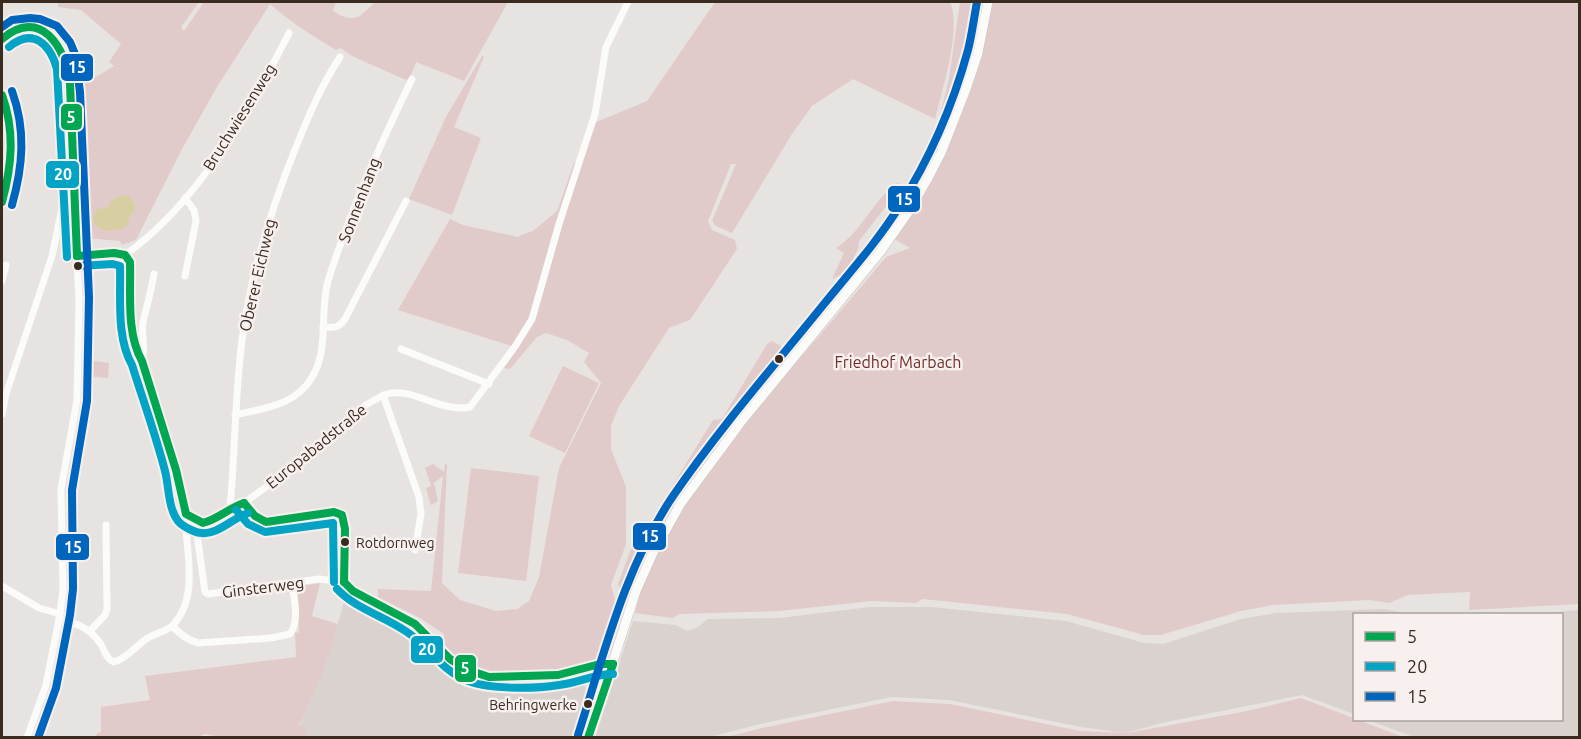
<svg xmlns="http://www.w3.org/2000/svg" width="1581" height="739" font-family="Ubuntu,sans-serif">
	<rect width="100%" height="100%" fill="#e7e3e1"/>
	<!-- built -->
	<g fill="#d9d2cf">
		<path d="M347,592L413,630L462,674L487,681L558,680L580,674L590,701L574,737L297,738L302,718L324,671Z"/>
		<path d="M870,607H932L1066,621L1144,643L1163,644L1241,619L1276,613L1384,609L1409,614H1354V714L1302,695L1166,722L1125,733L1081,727L949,700L891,697L760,724L710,737L595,738L633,621L676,625L687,631L698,627L708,619L780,618Z"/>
		<path d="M1579,610V737H1414L1368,720H1562V614H1498H1533Z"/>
	</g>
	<!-- green -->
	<g fill="#e1cbca">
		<path d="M58,2H199L181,27L184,31L204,2H336L333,11C354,24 359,18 375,2H508L464,81L416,62L410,77L406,80L354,57L340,48L336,50C313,36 290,22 270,4L217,87L182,149L136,240L122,245L120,241L86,238L80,235L74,102L81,92V82L96,77L114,66L109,62L121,44L81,10L58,7Z"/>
		<path d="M715,2H950C962,28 942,90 935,119L853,79L812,106L792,134L732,233L716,226L712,221L736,164H731L708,221L712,230L735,240L737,249L690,320L669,328L619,406L611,426V449L626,487V544L611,585L616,603L621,611L606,656L558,673L491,672L470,666L441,645L444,634L420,618L378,597V589L431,591L443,476L434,483L438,501L431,505L426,488L431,486L425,468L433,464L444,472L445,464H447L442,583L460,600L496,611L517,609L529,601L539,577L559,468L601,383L584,362L589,353L567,340L546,333L537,337L510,369L504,368L518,348L398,310L450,219L463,225L518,237L521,235L533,231L557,211L574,163L578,164L594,123L647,101Z"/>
		<path d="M960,2H1579V604L1469,610L1470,592L1408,595L1389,603L1369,600L1273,605L1241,611L1161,635H1144L1067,614L923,599L916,603L872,601L779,611L680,614L672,618L635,613C655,523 721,450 779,382C815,341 851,299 886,257L910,248L894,239L944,150L938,149L929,167L928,163L949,79Z"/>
		<path d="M482,56L484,57L454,127L481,138L452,215L409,199L446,117Z"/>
		<path d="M918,181L921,182L889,236L850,273L858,257L878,243L895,219L892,216L908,198Z"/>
		<path d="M897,183L905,186L890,201L859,241L858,249L847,272L832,279L844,253L836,248C862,232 872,201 897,183Z"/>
		<path d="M772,341L781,346L785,355C721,434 660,506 624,602L618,584L631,549L633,550L713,420L722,419L767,344Z"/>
		<path d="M87,360L109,363L108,378L85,376Z"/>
		<path d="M563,366L599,383L565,453L529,436Z"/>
		<path d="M471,468L539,476L526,581L458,573Z"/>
		<path d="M320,583L312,616L338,624L324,671L299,725L304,727L306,732L305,737L225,738L205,734L197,738H93L98,733L101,732V707L150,700L145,676L296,657L295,632L299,633L297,589L302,586Z"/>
		<path d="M1301,698L1403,737H727L762,728L893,701L950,704L1080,731L1127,733L1247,711Z"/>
	</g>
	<!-- water -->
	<path fill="#d7cfa1" d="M122,195L129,196L135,204V211L130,215L127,226C116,232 103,233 94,224L93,216L97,209L108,207L112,200Z"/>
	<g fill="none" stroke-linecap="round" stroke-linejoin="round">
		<defs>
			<path id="secondary" d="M588,738L636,591L653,553L681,503L741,422L881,251L907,214L928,178L941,153L966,89L978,53L988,2"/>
		</defs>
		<!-- secondary casing -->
		<use href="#secondary" stroke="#c7c1be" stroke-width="10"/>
		<!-- street -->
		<g stroke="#fbfbfa" stroke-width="7">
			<path d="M2,39L16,30L30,28L37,29L50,34L61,48L65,57L70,92L73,194L79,298L77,400L61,489L63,589L60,614L46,685L27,738"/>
			<path d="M2,95C17,130 13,166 2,202"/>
			<path d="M125,255C198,203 249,112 289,33"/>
			<path d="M77,256L114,253L125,255L130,262L133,334L137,352L142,361L176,470L184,510L186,514L195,520L203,523L215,520L230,508L244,503L277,479L366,405C373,401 380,396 387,394C414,387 440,413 470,407L516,345L532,319L559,224L595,114L606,47L628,2"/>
			<path d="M185,276L196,221L194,210L185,198"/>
			<path d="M2,281L6,265"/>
			<path d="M323,327C334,328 339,328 345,319L406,201"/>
			<path d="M401,349L489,384"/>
			<path d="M142,361C146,348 141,335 143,322C147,306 151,291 154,274"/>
			<path d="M383,395L419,497L421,514L415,550"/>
			<path d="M2,414L6,394L52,256L63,204L68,195L73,194"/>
			<path d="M235,415C264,408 294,406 311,379C330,350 319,313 328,281C350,211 380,145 412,79"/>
			<path d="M244,503L255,516L266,522L334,512L342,515L345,529L344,582"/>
			<path d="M230,508C235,452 235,395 242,340C251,273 271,209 296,147C309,115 321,86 340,57"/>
			<path d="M195,520L205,592L208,594L319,579L344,582L353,591L415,624L450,659L468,670L489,677L558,675L600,664H613"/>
			<path d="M2,586L39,608L60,614"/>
			<path d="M59,619C76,623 90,628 100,643C105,650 105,658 114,662C128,658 136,645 148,638C156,633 167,631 173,625C197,600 188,560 186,529L195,520"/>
			<path d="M172,626C180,634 187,640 198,643L271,638L290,634C300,620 294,599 292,583"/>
			<path d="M90,631L105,615L107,609L106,525"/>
		</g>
		<!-- secondary -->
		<use href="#secondary" stroke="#fbfbfa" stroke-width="9"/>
		<defs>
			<g id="bus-1">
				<path d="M2,39C41,6 66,48 70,84L77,256"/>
				<path d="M2,95C15,131 12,165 2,202"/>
				<path d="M77,256L114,253L125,255L130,262C131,293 126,333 142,361L176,470L186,514L203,523C218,519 229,508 244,503"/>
				<path d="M244,503L255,516L266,522L334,512L342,515L345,529L344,582"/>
				<path d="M344,582L353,591L415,624L450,659L468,670L489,677L558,675L600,664H613"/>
				<path d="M588,738L613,664"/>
			</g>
			<g id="bus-2">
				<path d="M9,47C33,27 50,44 57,69L67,257"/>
				<path d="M78,266L113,264L120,266C121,297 116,337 132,365C143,400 156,436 165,471C169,486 168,508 178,521C182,526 195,533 202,533C217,535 233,518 248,513"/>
				<path d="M236,510L248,524L265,532L333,523L334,582"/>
				<path d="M337,589C356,609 384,616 407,632C428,646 440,668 463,679C486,690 534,689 559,685C578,683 594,674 613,674"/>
			</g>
			<g id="bus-3">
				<path d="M2,27L12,20L30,18L40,19L57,26L70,42L75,54L80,92L89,297L87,401L72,490L73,589L70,615L56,688L38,738"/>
				<path d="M12,91C26,130 23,166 12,205"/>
				<path d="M578,735C604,654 625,567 673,496C719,429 773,367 824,304C850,272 877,242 899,207C929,160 953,105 968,50C972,34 974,18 977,2"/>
			</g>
		</defs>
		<!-- bus-1 casing -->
		<use href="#bus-1" stroke="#f7f0ef" stroke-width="12"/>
		<!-- bus-2 casing -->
		<use href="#bus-2" stroke="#f7f0ef" stroke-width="12"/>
		<!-- bus-3 casing -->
		<use href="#bus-3" stroke="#f7f0ef" stroke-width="12"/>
		<!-- bus-1 -->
		<use href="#bus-1" stroke="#00a651" stroke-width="8"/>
		<!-- bus-2 -->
		<use href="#bus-2" stroke="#03a3c5" stroke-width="8"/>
		<!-- bus-3 -->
		<use href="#bus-3" stroke="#0065bd" stroke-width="8"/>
	</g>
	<!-- markers -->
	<g fill="#3a2b20" stroke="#f7f0ef" stroke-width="2">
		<circle cx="78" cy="266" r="5"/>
		<circle cx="779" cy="359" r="5"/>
		<circle cx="345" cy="542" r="5"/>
		<circle cx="588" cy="704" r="5"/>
	</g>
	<g text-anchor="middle" stroke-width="5" stroke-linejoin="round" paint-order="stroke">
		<!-- bus labels -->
		<g font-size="14" fill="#3a2b20" stroke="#f7f0ef" text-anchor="start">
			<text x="356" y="548">Rotdornweg</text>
			<text x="577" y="710" text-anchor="end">Behringwerke</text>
		</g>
		<!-- street labels -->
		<g font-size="16" fill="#3a2b20" stroke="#f7f0ef">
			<text transform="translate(239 117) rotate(-58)" y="6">Bruchwiesenweg</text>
			<text transform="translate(359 200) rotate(-69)" y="6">Sonnenhang</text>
			<text transform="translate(257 275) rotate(-77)" y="6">Oberer Eichweg</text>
			<text transform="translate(316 446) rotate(-39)" y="6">Europabadstraße</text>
			<text transform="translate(263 587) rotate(-7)" y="6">Ginsterweg</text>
		</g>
		<!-- park labels -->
		<g font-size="16" fill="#70322a" stroke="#f7f0ef">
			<text x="898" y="368">Friedhof Marbach</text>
		</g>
	</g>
	<g stroke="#f7f0ef" stroke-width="2">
		<rect x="60" y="53" width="34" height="29" rx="6" fill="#0065bd"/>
		<rect x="60" y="103" width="23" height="28" rx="6" fill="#00a651"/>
		<rect x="45" y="160" width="35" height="29" rx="6" fill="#03a3c5"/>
		<rect x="887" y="185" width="34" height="28" rx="6" fill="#0065bd"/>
		<rect x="632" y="522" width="35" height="29" rx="6" fill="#0065bd"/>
		<rect x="55" y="533" width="35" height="28" rx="6" fill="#0065bd"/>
		<rect x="410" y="635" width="34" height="29" rx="6" fill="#03a3c5"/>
		<rect x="454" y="654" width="23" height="29" rx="6" fill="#00a651"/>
	</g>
	<g font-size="16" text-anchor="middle" font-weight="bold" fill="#fff">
		<text x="77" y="73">15</text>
		<text x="71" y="123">5</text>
		<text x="63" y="180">20</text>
		<text x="904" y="205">15</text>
		<text x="650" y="542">15</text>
		<text x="73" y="553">15</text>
		<text x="427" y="655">20</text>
		<text x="465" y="674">5</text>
	</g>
	<!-- border -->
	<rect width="1581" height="739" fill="none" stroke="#3a2b20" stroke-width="6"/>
	<!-- legend -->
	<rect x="1353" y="613" width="210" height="108" fill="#f7f0ef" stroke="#aba19c" stroke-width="1.5"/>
	<rect x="1365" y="632" width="30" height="9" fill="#00a651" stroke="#aba19c" stroke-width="1.5"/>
	<text x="1407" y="643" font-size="18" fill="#3a2b20">5</text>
	<rect x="1365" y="662" width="30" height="9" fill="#03a3c5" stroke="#aba19c" stroke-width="1.5"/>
	<text x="1407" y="673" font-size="18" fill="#3a2b20">20</text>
	<rect x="1365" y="692" width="30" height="9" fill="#0065bd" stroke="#aba19c" stroke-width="1.5"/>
	<text x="1407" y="703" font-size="18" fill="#3a2b20">15</text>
</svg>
